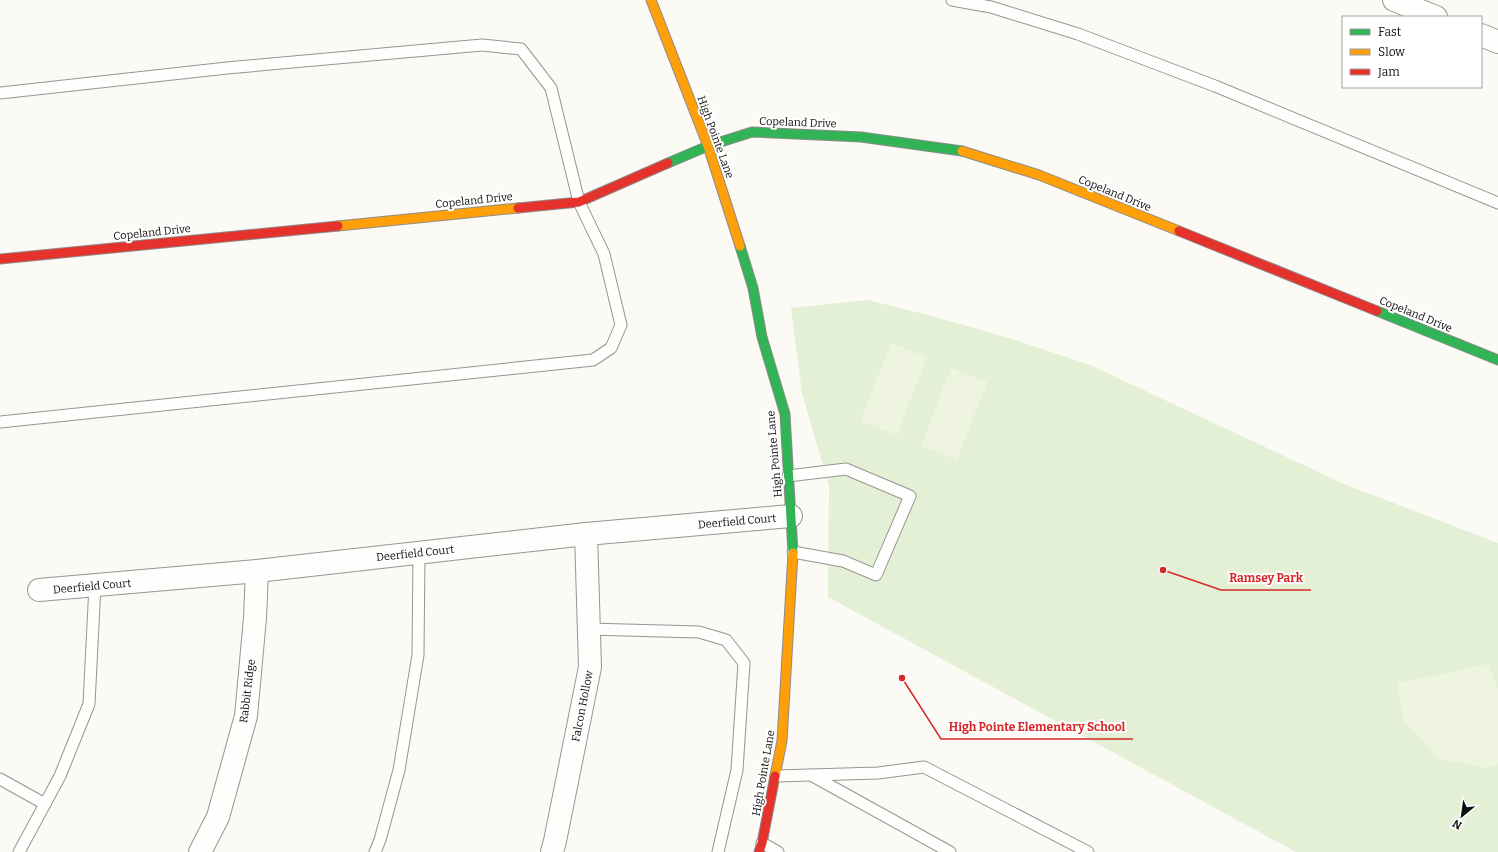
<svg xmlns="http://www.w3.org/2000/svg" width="1498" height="852" font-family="Bitter,serif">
	<rect width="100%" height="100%" fill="#fbfaf4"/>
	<!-- green -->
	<path fill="#e4f0d5" d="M868,300L932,316L1009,338L1090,365L1344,484L1498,543V852H1296L828,597L829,486L802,393L791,308Z"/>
	<!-- pitch -->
	<g fill="#eef4df">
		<path d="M891,343L927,357L897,435L860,421Z"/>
		<path d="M951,368L987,382L957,460L921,446Z"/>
		<path d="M1489,664L1498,690V764L1488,768L1439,759L1403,719L1398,683Z"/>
	</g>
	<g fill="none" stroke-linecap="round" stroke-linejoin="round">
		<defs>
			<g id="lane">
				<path d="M952,0L991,7L1078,34L1215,86L1498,203"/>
				<path d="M0,93L227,68L482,45L521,49L551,88L579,202L604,254L621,325L611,348L593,360L0,422"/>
				<path d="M788,476L846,469L910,496L876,575L843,561L793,552"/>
				<path d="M589,629L699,632L726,640L744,663L737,770L718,852"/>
				<path d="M811,775L950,852"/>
				<path d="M776,776L878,773L924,767L1088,852"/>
				<path d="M0,779L45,804"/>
				<path d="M762,843L778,852"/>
				<path d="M19,852L60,776L89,704L95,585"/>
				<path d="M375,852L380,840L399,770L418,655L419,552"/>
			</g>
			<g id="street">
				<path d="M1394,0L1436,17"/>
				<path d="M1481,35L1498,42"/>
				<path d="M39,590L257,571L586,534L791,516"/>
				<path d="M200,852L218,817L246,716L255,618L257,571"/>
				<path d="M552,852L555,841L590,667L586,534"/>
			</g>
			<g id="fast">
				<path d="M668,163L708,146L752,132L861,137L962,151"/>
				<path d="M740,246L753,288L762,337L785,414L793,553"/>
				<path d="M1377,311L1498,360"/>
			</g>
			<g id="slow">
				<path d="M651,0L708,146L740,246"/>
				<path d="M962,151L1039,175L1179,231"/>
				<path d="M338,226L518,208"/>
				<path d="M775,776L782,741L793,553"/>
			</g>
			<g id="jam">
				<path d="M518,208L579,202L668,163"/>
				<path d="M1179,231L1377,311"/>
				<path d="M0,259L338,226"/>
				<path d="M759,852L762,843L775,776"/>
			</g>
		</defs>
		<!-- lane casing -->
		<use href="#lane" stroke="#959592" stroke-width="13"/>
		<!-- street casing -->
		<use href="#street" stroke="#959592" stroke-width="24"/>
		<!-- fast casing -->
		<use href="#fast" stroke="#8c8b89" stroke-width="11"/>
		<!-- slow casing -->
		<use href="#slow" stroke="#8c8b89" stroke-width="11"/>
		<!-- jam casing -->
		<use href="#jam" stroke="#8c8b89" stroke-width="11"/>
		<!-- lane -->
		<use href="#lane" stroke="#fefefd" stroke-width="11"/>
		<!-- street -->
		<use href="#street" stroke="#fefefd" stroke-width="22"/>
		<!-- fast -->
		<use href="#fast" stroke="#30b455" stroke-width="9"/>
		<!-- slow -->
		<use href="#slow" stroke="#ff9f0a" stroke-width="9"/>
		<!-- jam -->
		<use href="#jam" stroke="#e5322d" stroke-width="9"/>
	</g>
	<g text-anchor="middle" stroke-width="4" stroke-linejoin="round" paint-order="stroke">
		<!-- street labels -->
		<g font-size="11" fill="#0f0f0f" stroke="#fff">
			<text transform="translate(798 122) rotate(2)" y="4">Copeland Drive</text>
			<text transform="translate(716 137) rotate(70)" y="4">High Pointe Lane</text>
			<text transform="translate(1115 193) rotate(22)" y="4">Copeland Drive</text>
			<text transform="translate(474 200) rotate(-6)" y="4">Copeland Drive</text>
			<text transform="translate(152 232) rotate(-6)" y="4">Copeland Drive</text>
			<text transform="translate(1416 314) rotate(22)" y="4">Copeland Drive</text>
			<text transform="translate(774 454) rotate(-95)" y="4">High Pointe Lane</text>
			<text transform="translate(737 521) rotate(-5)" y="4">Deerfield Court</text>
			<text transform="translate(415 553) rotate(-6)" y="4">Deerfield Court</text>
			<text transform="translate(92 586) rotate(-5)" y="4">Deerfield Court</text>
			<text transform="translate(247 691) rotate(-83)" y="4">Rabbit Ridge</text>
			<text transform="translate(582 706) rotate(-79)" y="4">Falcon Hollow</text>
			<text transform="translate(763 773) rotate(-80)" y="4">High Pointe Lane</text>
		</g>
	</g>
	<!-- callouts -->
	<path fill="none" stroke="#d62828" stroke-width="1.5" d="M1163 570L1221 590H1311M902 678L941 739H1133"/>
	<g fill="#d62828" stroke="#fff" stroke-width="1.5">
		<circle cx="1163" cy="570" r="4"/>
		<circle cx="902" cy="678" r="4"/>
	</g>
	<g font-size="12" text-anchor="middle" font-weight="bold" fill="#d62828" stroke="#fff" stroke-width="4" stroke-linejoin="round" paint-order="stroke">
		<text x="1266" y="582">Ramsey Park</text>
		<text x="1037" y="731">High Pointe Elementary School</text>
	</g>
	<!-- legend -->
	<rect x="1342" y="16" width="140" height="72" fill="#ffffff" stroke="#9f9f9f"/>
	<rect x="1350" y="29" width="20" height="6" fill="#30b455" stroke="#9f9f9f"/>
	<text x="1378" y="36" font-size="12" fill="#0f0f0f">Fast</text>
	<rect x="1350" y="49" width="20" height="6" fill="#ff9f0a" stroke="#9f9f9f"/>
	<text x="1378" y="56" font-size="12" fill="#0f0f0f">Slow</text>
	<rect x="1350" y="69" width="20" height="6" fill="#e5322d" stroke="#9f9f9f"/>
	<text x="1378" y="76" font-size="12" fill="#0f0f0f">Jam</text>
	<!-- north arrow -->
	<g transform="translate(1462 816) rotate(209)" stroke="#ffffff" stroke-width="3" paint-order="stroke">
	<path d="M0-3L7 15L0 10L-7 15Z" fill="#0f0f0f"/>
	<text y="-6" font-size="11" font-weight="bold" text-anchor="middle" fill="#0f0f0f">N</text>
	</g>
</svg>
